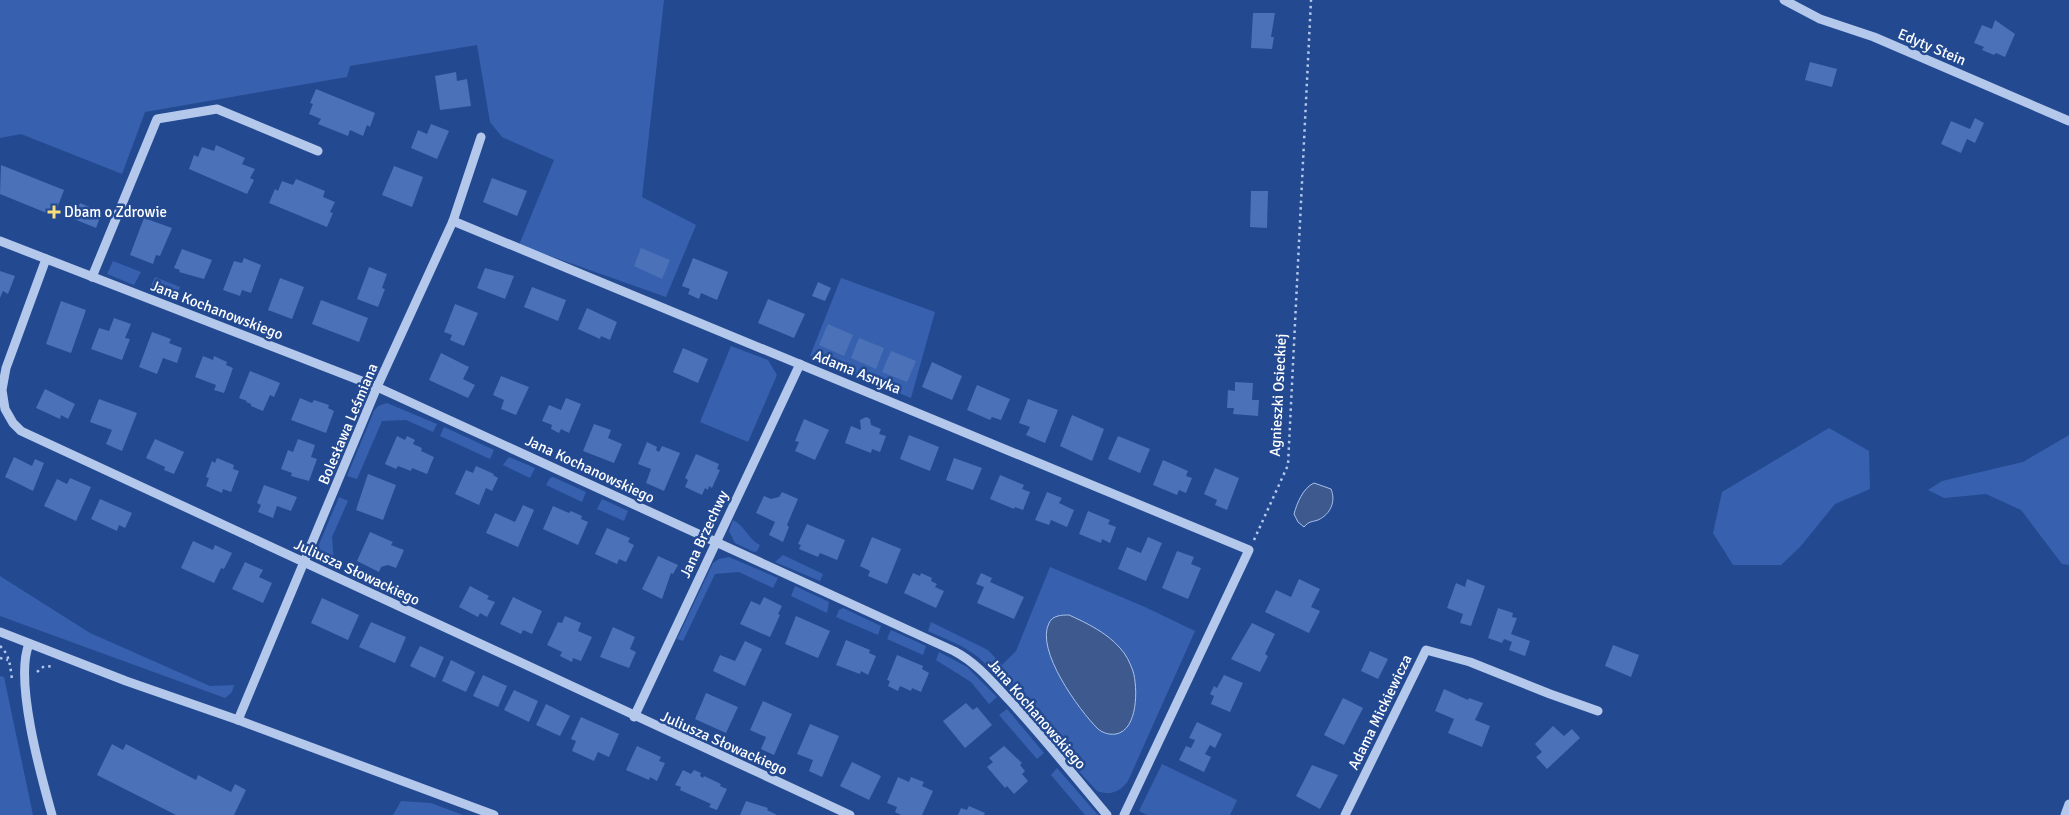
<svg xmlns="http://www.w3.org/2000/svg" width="2069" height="815" font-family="Signika,sans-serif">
	<rect width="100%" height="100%" fill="#234991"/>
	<!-- green -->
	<g fill="#3761ae">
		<path d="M0,0H664L642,197L696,225L666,297L519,245L554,160L502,137L490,122L477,45L350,66L347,77L145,112L122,174L21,134L0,138Z"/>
		<path d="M113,261L141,272L134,285L107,274Z"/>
		<path d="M155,277L180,287L175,301L152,291L151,286Z"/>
		<path d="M841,278L935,312L911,398L810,356Z"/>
		<path d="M731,346L768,360L777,375L748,442L700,422Z"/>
		<path d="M387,403L437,424L433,432L406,420L382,421L357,479L347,476L374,411L378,406Z"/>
		<path d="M444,427L494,450L490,459L440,436Z"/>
		<path d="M1829,428L1869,451L1870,489L1835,504L1800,547L1781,565H1733L1713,533L1722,492Z"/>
		<path d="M2069,435V565L2062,564L2021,510L1986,494L1944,498L1928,490L1942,481L2023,462Z"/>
		<path d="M509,457L535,468L530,478L503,465Z"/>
		<path d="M553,477L586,492L582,502L546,485L550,478Z"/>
		<path d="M339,497L348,501L332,537L334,563L321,558L317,549Z"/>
		<path d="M602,499L628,511L624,521L597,509Z"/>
		<path d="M733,520C745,526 748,539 760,545L757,551L754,552L735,543L729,531Z"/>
		<path d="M783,555L823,574L820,581L775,562Z"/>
		<path d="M729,557L778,578L773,588L739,572L715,574L683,641L677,639L713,563L719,559Z"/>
		<path d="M1050,567L1145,607L1195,631L1128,781C1120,792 1110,796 1097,791C1056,748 1023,697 979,658C964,645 945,639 928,631L931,622L937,625L988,650L1002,665L1016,651Z"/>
		<path d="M0,576L90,633L210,686L234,685L232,692L225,698L0,616Z"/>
		<path d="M795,586L829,602L827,613L791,596Z"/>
		<path d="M843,608L881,626L878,635L836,617L839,610Z"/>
		<path d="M891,630L926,646L923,655L887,639Z"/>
		<path d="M939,652L967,667L997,697L989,704L971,682L936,660Z"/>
		<path d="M0,676L4,677L33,815H0Z"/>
		<path d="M1007,709L1044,753L1037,759L999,715Z"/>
		<path d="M1162,764L1237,800L1230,815H1147L1139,811Z"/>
		<path d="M1057,768L1097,814L1098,815H1085L1051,775Z"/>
		<path d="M401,801L431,803L463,815H393Z"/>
	</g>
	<!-- water -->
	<g fill="#3d598e" stroke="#a8c2ed">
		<path d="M1314,483L1331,489C1336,501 1331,514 1318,520C1312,522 1309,521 1304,527L1298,522L1294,514C1297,503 1303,488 1314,483Z"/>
		<path d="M1069,615C1087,623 1107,633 1120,648C1126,654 1130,663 1133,671C1138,688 1138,730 1116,734C1109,735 1103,733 1098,729C1079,710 1035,650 1049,623C1051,619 1054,617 1058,616C1061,615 1066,615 1069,615Z"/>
	</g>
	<!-- building -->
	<g fill="#4b71b8">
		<path d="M1253,13H1275L1271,37H1274L1272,49L1251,48Z"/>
		<path d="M1995,20L2015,34L2005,57L1996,53L1994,55L1982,50L1984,47L1974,43L1982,25L1992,29Z"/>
		<path d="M1810,62L1837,69L1832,87L1805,80Z"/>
		<path d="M456,72L457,81L467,79L471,106L440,110L435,76Z"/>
		<path d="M316,89L375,113L370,127L367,125L363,136L350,130L348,136L318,124L321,119L309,114L313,104L310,103Z"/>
		<path d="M1975,118L1984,123L1975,143L1967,139L1961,153L1941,144L1951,121L1970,129Z"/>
		<path d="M431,124L449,131L437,159L411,148L418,130L427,134Z"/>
		<path d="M216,145L245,158L242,164L255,169L250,178L254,180L247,194L189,169L194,155L198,157L202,147L214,151Z"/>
		<path d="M1,165L64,190L54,216L0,194Z"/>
		<path d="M394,166L423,177L412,207L382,195Z"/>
		<path d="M492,178L527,191L517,216L483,202Z"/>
		<path d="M296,179L325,191L323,197L335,202L330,212L333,213L327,227L269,203L275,189L278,191L282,181L293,185Z"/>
		<path d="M1251,191H1268L1267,228L1250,227Z"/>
		<path d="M80,203L102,212L96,228L74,219Z"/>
		<path d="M144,218L172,228L160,256L156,255L153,264L130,255Z"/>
		<path d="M641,248L670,260L662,279L634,266Z"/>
		<path d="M182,249L212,260L204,279L179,272L180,270L174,268Z"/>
		<path d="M244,258L261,265L251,293L242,290L240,296L223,290L234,261L242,263Z"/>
		<path d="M693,258L728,272L717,300L701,293L699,299L688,294L690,289L682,286Z"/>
		<path d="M369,267L387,274L382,288L385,289L378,307L357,299Z"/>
		<path d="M485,268L514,276L505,299L477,288Z"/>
		<path d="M0,271L15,276L8,294L3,291L0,298Z"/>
		<path d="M280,278L304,287L292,319L268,310Z"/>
		<path d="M818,282L831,288L825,301L812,296Z"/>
		<path d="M532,287L566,300L558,321L524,307Z"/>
		<path d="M768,299L805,314L794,338L758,323Z"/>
		<path d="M321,300L368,318L359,342L312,324Z"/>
		<path d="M61,301L86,310L71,353L46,344Z"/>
		<path d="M455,304L478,313L464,346L450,340L452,335L444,332Z"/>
		<path d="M587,308L617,322L610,340L601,336L600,339L578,329Z"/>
		<path d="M114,318L131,324L125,338L130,339L122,360L91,349L99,328L109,331Z"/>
		<path d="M828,324L853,335L844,356L819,345Z"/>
		<path d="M152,332L171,339L169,343L182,348L177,363L163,358L157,374L139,367Z"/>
		<path d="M859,338L884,348L876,369L851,358Z"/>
		<path d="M683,348L708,359L698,383L673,372Z"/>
		<path d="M891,351L916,361L907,382L882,372Z"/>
		<path d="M441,353L469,367L463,379L475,385L468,398L429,380Z"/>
		<path d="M203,356L213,360L214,356L227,362L226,365L233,368L224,393L214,390L216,385L195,377Z"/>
		<path d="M932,362L962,376L952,400L922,387Z"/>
		<path d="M250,371L280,383L274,397L270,395L263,411L251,406V404L246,402L247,401L239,398Z"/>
		<path d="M501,376L529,387L516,415L501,409L504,400L493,395Z"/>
		<path d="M1235,382L1253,383L1252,400H1259L1258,416L1233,414L1234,408H1227L1228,390L1235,391Z"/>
		<path d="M977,385L1010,399L1001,420L992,417L990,420L967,410Z"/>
		<path d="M45,389L75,404L68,419L61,415L60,419L36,408Z"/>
		<path d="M300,398L312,403L314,400L329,405L328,408L334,411L326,433L291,420Z"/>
		<path d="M566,398L581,404L569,433L561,429L559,433L551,429L552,425L542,421L549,405L561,410Z"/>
		<path d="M99,399L137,413L122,451L106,444L112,430L90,422Z"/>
		<path d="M1028,399L1058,410L1045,443L1026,435L1030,427L1019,423Z"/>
		<path d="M1072,415L1104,429L1092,461L1060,446Z"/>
		<path d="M866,417L870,419L871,425L881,429L879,434L886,436L880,452L872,449L871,453L845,443L851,426L861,430L860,420Z"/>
		<path d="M804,419L829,430L815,460L795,451L799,442L795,441Z"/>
		<path d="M594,424L611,430L608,438L622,444L614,463L583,451Z"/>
		<path d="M909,435L939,447L930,471L900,459Z"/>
		<path d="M397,436L405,440L407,436L415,440L413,444L422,448L421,451L434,457L427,474L412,468L411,471L398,466L396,469L385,464Z"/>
		<path d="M1118,436L1150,449L1140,473L1108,459Z"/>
		<path d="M155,439L184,452L174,474L164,470L165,467L146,458Z"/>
		<path d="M298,439L315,445L311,457L317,459L309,481L291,476L292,473L281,469L288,450L293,452Z"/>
		<path d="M647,442L657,447L656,450L659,452L662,446L680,453L664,491L646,483L651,469L638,464Z"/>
		<path d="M696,454L719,464L717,469L720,470L712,488L709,486L708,490L705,488L702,495L685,487L688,480L685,478Z"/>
		<path d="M14,457L32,466L35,459L44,463L33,491L5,477Z"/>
		<path d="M217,458L234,465L233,469L239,471L231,492L223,489L222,493L206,486L209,478L206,477L212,461L215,463Z"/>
		<path d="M954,458L982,468L973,490L946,480Z"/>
		<path d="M1163,460L1188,471L1186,476L1192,478L1186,493L1179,490L1177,495L1153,485Z"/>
		<path d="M476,466L494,474L493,475L498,478L492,491L486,488L479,505L455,494L466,470L473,473Z"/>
		<path d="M1215,468L1239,478L1227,510L1215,505L1217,500L1204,494Z"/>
		<path d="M368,474L396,485L383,520L356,510Z"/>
		<path d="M1000,475L1024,485L1022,489L1030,492L1023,510L1015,507L1014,509L990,499Z"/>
		<path d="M70,478L91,487L76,521L44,506L57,479L67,484Z"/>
		<path d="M264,485L297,497L291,511L277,506L273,518L258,512L261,505L257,503Z"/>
		<path d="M782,492L798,499L787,525L789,527L783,542L769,535L775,522L756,513L764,496L771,499L779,497Z"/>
		<path d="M1047,492L1062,498L1059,503L1074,510L1067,527L1051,520L1049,525L1035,520Z"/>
		<path d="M100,499L132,513L125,528L119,525L117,531L91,519Z"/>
		<path d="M523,505L534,510L518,547L486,533L495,513L515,522Z"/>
		<path d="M553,506L569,513L571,511L582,516L581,519L588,522L578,545L543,529Z"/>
		<path d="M1088,511L1110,520L1108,524L1116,527L1110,543L1102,539L1101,543L1079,534Z"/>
		<path d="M807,524L845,540L837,560L820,553L818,557L799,549L801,545L798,544Z"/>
		<path d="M607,528L630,538L628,542L634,545L626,562L619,559L617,564L595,554Z"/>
		<path d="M370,532L393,542L391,545L404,550L396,568L388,565L381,567L379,572L357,561Z"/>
		<path d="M872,537L901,549L887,584L868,576L870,571L860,566Z"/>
		<path d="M1148,537L1162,543L1146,581L1118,569L1127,547L1141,553Z"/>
		<path d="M193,541L213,550L215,545L232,553L224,569L221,568L214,583L181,568Z"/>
		<path d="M1177,551L1194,557L1191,564L1201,568L1188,599L1162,588Z"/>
		<path d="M658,556L678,565L673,574L671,573L662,599L642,589Z"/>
		<path d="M245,562L263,570L259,577L272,583L263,603L232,589Z"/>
		<path d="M913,573L920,576L921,573L932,578L931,581L937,584L935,587L944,591L936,608L904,593Z"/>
		<path d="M981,573L992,578L990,582L1024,597L1014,619L977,603L984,587L976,584Z"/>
		<path d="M1299,579L1320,589L1311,607L1320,611L1309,633L1265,612L1276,590L1291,597Z"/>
		<path d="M1467,579L1485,586L1471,626L1460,623L1463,614L1447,608L1456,583L1465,587Z"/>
		<path d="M470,586L489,596L487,599L495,602L487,617L480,613L478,617L459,607Z"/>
		<path d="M513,597L542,611L532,634L523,630L521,634L500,624Z"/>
		<path d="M764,597L782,606L778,614L780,615L770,637L740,624L751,601L760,605Z"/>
		<path d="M322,598L359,615L348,640L311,623Z"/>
		<path d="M1498,608L1513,613L1512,617L1517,618L1511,634L1530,641L1525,656L1509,650L1512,642L1504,639L1502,643L1488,638Z"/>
		<path d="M565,616L581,623L578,631L592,637L581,661L573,658L572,662L560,656L562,652L547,645L558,622L562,623Z"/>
		<path d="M796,616L830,631L818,658L785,644Z"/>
		<path d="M371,622L406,637L395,663L359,647Z"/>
		<path d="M1252,623L1275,634L1265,654L1268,656L1260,672L1231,659Z"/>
		<path d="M613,627L635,637L630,649L636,652L629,668L600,657Z"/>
		<path d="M846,640L870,650L869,653L876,656L868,675L861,671L860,674L836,665Z"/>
		<path d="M745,641L762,649L745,686L713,671L720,655L735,661Z"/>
		<path d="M1613,645L1639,655L1631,677L1605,666Z"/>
		<path d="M420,646L444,657L435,678L410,666Z"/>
		<path d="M1370,651L1388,659L1378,679L1361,671Z"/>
		<path d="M897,655L923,666L922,669L929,673L921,692L912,688L911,691L900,686L898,691L888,686L890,681L887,680Z"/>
		<path d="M451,660L475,672L466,692L442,681Z"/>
		<path d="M483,675L507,686L498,707L473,696Z"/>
		<path d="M1224,675L1243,683L1230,712L1211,704L1214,696L1210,694L1214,686L1217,688Z"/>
		<path d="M1444,689L1468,700L1469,698L1483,703L1475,720L1490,726L1482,747L1448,733L1454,719L1435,711Z"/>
		<path d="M514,690L538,701L529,722L504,710Z"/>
		<path d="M706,693L738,707L726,733L695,719Z"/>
		<path d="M1343,698L1363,708L1344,745L1324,735Z"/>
		<path d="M763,701L792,714L774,755L761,749L766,737L750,730Z"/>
		<path d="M966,703L973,710L977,707L992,725L965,748L943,721Z"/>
		<path d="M546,704L570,716L560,736L536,725Z"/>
		<path d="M581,717L619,734L609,757L598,752L594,761L572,751L576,741L571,739Z"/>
		<path d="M1197,722L1222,734L1215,748L1210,745L1205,754L1211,757L1204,772L1179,760L1186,746L1191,748L1195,740L1189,738Z"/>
		<path d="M810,724L839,736L822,777L809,771L813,760L797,754Z"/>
		<path d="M1553,726L1564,736L1572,729L1580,738L1547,769L1536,757L1542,752L1535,744Z"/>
		<path d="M112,744L123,750L126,744L196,780L198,775L231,792L235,784L246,790L234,815H176L97,775Z"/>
		<path d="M637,746L661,757L659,761L665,763L657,781L650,777L649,780L626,770Z"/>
		<path d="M1004,746L1022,763L1020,765L1025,771L1022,774L1028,781L1014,794L1007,786L1005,788L987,767L993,762L989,758Z"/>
		<path d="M852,762L881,776L869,800L840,786Z"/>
		<path d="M1312,765L1338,775L1320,809L1296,796Z"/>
		<path d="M683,770L691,774L694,770L701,773L700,776L703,778L704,776L721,784L720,786L727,789L717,810L709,807L711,804L680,790L681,787L675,785Z"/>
		<path d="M898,777L909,782L911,777L924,782L922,786L933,791L922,815H901L895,812L897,807L887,803Z"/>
		<path d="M746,801L768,808L767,810L777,815H740Z"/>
		<path d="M969,806L985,813L984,815H958L961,808L967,810Z"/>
	</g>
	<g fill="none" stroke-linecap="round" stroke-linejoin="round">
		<!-- path -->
		<g stroke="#b4c8ec" stroke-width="2.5" stroke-dasharray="2.5 4" stroke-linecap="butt">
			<path d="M1254,540L1288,465L1311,0"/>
			<path d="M0,646C10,655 10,666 12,679"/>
			<path d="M0,658L8,660"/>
			<path d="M37,672L43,667L52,666"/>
		</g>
		<!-- minor -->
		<g stroke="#b4c8ec" stroke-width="9">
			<path d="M1784,0L1820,19L1874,37L2069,121"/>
			<path d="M453,221L1249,550L1124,815"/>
			<path d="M0,241L377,387L954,651C977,663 992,682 1010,701C1044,738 1075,777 1107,815"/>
			<path d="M46,259L6,368L2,390L5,409L13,423L21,431L850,815"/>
			<path d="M92,277L157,119L217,109L318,151"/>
			<path d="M0,632L126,681L238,720L494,815"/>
			<path d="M29,644C14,680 41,776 52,815"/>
			<path d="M634,717L800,364"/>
			<path d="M238,720L377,387L453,221L481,137"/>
			<path d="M1345,815L1426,650L1470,662L1550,694L1598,711"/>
			<path d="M2065,815L2069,804"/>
		</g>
	</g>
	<!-- markers -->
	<path fill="#f8df77" stroke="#234991" stroke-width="2" d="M51.5 204.5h5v5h5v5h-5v5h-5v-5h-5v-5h5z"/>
	<g text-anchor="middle" stroke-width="5" stroke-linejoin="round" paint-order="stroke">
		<!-- street labels -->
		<g font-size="15" fill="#fff" stroke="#234991">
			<text transform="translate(1932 47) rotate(23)" y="5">Edyty Stein</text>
			<text transform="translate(217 310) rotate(21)" y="5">Jana Kochanowskiego</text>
			<text transform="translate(857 372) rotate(22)" y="5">Adama Asnyka</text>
			<text transform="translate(1278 395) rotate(-87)" y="5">Agnieszki Osieckiej</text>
			<text transform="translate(348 424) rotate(-67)" y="5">Bolesława Leśmiana</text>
			<text transform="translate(590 469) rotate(25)" y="5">Jana Kochanowskiego</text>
			<text transform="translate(704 534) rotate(-65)" y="5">Jana Brzechwy</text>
			<text transform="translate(357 572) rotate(25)" y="5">Juliusza Słowackiego</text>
			<text transform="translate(1380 712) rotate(-64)" y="5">Adama Mickiewicza</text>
			<text transform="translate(1037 714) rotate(49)" y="5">Jana Kochanowskiego</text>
			<text transform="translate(724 743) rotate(24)" y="5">Juliusza Słowackiego</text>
		</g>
		<!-- poi labels -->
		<g font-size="15" fill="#fff" stroke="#234991" text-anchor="start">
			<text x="64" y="217">Dbam o Zdrowie</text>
		</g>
	</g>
</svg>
